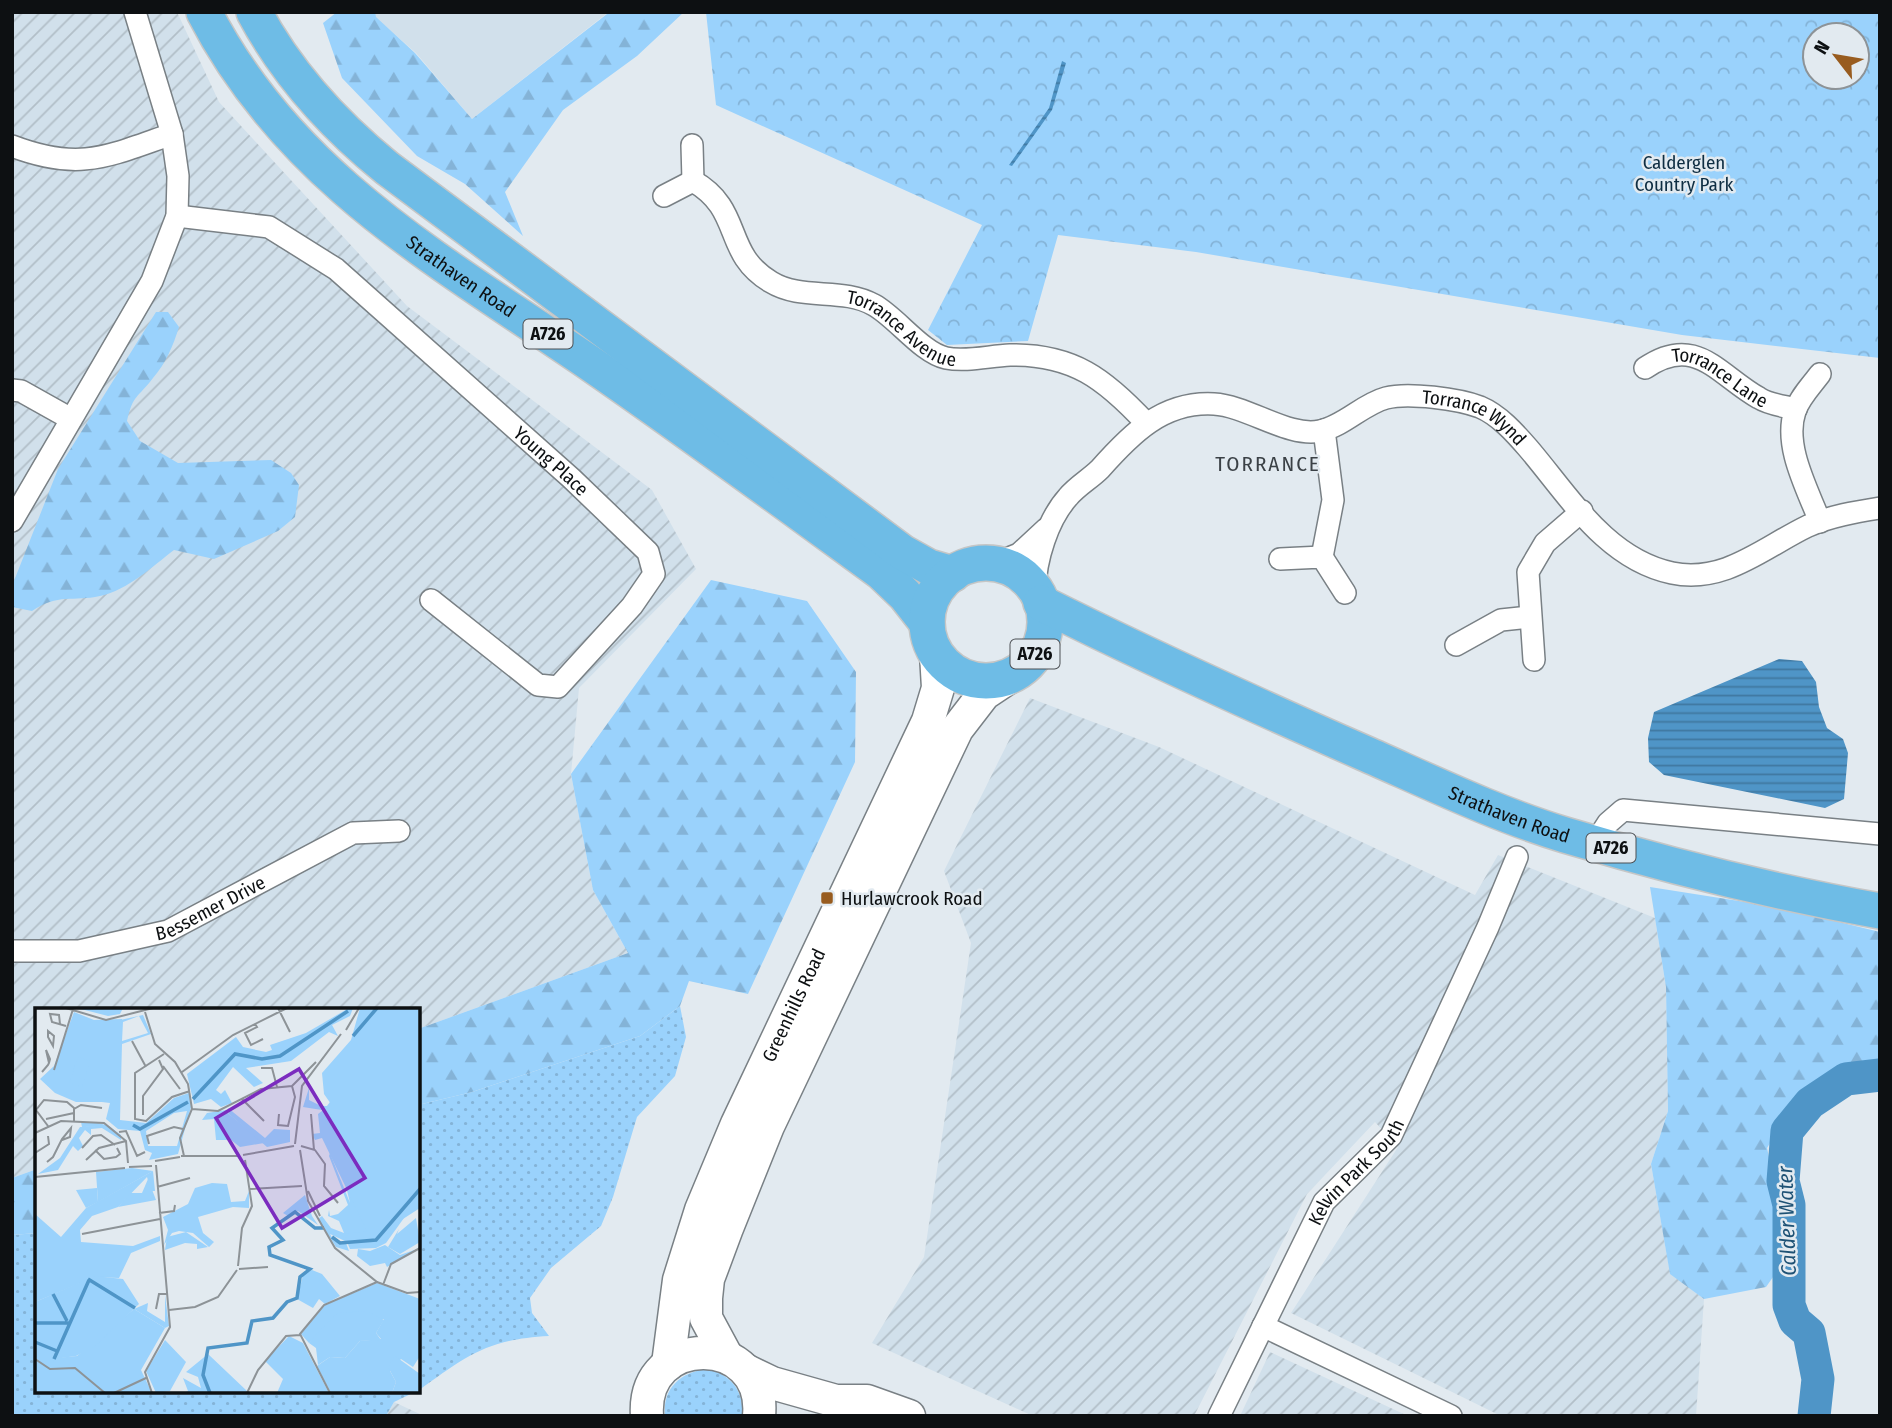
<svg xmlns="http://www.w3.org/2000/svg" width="1892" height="1428" font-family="'Fira Sans Condensed',sans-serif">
	<defs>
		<pattern id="industrial-furrows" width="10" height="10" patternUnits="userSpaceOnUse" patternTransform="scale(1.75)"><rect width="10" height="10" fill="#d1e0eb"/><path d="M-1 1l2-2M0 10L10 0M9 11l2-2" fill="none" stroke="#b2bfc8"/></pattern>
		<pattern id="grass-dots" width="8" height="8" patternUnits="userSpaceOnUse" patternTransform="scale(1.75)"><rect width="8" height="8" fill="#9ad2fc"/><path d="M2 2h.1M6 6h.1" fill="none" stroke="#84b3d7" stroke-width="1.8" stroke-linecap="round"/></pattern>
		<pattern id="forest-firs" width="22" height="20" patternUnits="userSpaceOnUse" patternTransform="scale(1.75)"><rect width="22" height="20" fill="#9ad2fc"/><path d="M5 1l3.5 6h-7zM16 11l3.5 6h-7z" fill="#84b3d7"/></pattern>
		<pattern id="park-crowns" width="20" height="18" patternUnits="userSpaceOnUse" patternTransform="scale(1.75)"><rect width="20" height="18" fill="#9ad2fc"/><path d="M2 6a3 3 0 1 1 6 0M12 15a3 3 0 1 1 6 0" fill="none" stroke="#84b3d7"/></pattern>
		<pattern id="water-rules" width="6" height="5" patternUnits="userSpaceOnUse" patternTransform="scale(1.75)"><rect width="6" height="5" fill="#4f95c7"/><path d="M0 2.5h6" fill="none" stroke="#4078a0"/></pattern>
	</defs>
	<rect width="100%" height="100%" fill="#e2eaf0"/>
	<!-- built -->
	<path fill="#d1e0eb" d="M375,12H630L606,14L472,119L416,53L375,17Z"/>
	<!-- industrial -->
	<g fill="url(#industrial-furrows)">
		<path d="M12,12H177L219,102L407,306L652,490L696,569L579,688L571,774L593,890L628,953L418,1029V1010H37V1169L12,1178Z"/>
		<path d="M1030,698L1159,747L1475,895L1498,855L1655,918L1666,987L1668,1111L1651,1164L1670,1273L1704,1299L1696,1416H1501L1291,1313L1398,1147L1375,1122L1307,1194L1194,1416H1033L872,1343L924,1257L971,943L944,871Z"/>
		<path d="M1270,1352L1408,1416H1240Z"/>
		<path d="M394,1402L424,1416H386Z"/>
	</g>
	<!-- grass -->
	<g fill="url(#grass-dots)">
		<path d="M680,1006L686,1037L675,1076L637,1117L613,1197L601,1226L551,1268L530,1298L532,1313L549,1336C488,1339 466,1356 418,1391V1105L472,1092L640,1036Z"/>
		<path d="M37,1233V1391H417L394,1402L386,1416H12V1235Z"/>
		<path d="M707,1369C731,1375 744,1390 742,1416H665C662,1388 681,1372 707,1369Z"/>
	</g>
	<!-- forest -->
	<g fill="url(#forest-firs)">
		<path d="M337,12H375L376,17L415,53L472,119L607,14L684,12L637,56L563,110L505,192L523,236L465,184L417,156L342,78L323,23Z"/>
		<path d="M156,312H168L179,327C173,346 166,363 153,378C138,398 133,394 127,421L140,441L178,463L271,460L291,473L299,485L295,517L278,531L214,559L174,550C153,566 128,590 100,596C73,602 58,593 32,611L12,607V586L58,469Z"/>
		<path d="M711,580L807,601L856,672L855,762L748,994L689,981L680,1006L640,1036L472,1092L418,1105V1029L628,953L593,890L571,774Z"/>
		<path d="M1650,887L1777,907L1880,932V1063L1797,1100L1767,1148L1790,1253L1766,1287L1704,1299L1670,1274L1651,1164L1668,1111L1666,987Z"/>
		<path d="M37,1169V1233L12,1235V1178Z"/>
	</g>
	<!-- park -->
	<path fill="url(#park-crowns)" fill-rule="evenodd" d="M706,12H1880V358L1682,335L1196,252L1058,235L1028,341L947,345L928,330L982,225L716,105ZM1815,35H1857V77H1815Z"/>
	<!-- water -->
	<g fill="url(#water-rules)">
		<path d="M1062,61L1066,63L1052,110L1012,166L1009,165L1049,108Z"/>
		<path d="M1779,659L1802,661L1816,682L1819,707L1827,728L1843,739L1848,753L1844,799L1825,808L1664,775L1649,762L1648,738L1654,712Z"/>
	</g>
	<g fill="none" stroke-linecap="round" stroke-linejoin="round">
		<!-- river -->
		<path stroke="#4f95c7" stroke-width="33" d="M1814,1416L1818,1379L1809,1333L1795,1321L1789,1305V1205L1783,1181L1787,1131L1810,1103L1846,1079L1880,1075"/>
		<defs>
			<g id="street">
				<path d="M692,145L693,181"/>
				<path d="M12,146C80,172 108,156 172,134"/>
				<path id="s1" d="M664,196L693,181C744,210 722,253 771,282C802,301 842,287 874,305C896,317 922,353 946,358C966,362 989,356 1010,355C1073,354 1105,379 1146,423"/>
				<path id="s2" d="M177,216L269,227L336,269L571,478L648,552L654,574L632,606L558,687L538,685L431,600"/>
				<path id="s3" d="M1645,368C1696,333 1718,375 1759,398C1770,405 1784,406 1796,409"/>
				<path d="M12,390L21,391L71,419"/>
				<path d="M12,521L152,281L177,216L178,176L172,134L135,12"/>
				<path d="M1820,522C1808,490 1783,446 1795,411C1800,397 1811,386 1820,374"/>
				<path d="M1322,557L1333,500L1324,430"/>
				<path d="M1280,559L1322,557L1345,593"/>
				<path d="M994,564L1019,554L1046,529"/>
				<path id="s4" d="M1035,590C1035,560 1048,519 1068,497C1077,486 1090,479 1100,469C1131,434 1163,401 1214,404C1248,406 1289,438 1320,431C1344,426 1363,404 1386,398C1408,392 1459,399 1480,407C1499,415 1515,433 1528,448C1569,496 1606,559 1672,573C1725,584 1764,547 1808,526C1831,516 1855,512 1880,508"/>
				<path d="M1456,645L1501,620L1529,617"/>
				<path d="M1534,660L1528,572L1545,543L1582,511"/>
				<path d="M1595,843L1608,823L1623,810L1880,834"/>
				<path id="s5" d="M12,951H79L168,931L353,833L399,831"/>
				<path d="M1263,1326L1451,1416"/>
				<path id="s6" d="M1219,1416L1324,1202L1391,1136L1488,927L1517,857"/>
			</g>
			<g id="secondary">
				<path d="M727,1357L706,1318V1298L708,1279L727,1228L768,1126L957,729L984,694L1011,676"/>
				<path id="s7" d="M668,1364L679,1280L701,1210L737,1124L928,721L938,688L936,654"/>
				<path d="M745,1370L772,1383L836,1401H867L909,1416"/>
				<path d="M647,1416C641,1331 767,1333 759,1416"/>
			</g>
			<g id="primary">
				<path id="s8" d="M204,12C290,180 444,263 594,366C691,433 786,503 882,573L905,595L927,623"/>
				<path d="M254,12C286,72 334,125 387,168L902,552L929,567L953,574"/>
				<circle cx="986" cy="622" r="59"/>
				<path id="s9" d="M1041,603C1147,656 1255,705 1364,753C1430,782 1496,814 1565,835C1669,866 1773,892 1880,911"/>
			</g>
		</defs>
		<!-- street casing -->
		<use href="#street" stroke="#798085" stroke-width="24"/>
		<!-- secondary casing -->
		<use href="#secondary" stroke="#798085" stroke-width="35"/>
		<!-- primary casing -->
		<use href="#primary" stroke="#c5c6c6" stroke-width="38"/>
		<!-- street -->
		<use href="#street" stroke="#fff" stroke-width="21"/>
		<!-- secondary -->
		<use href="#secondary" stroke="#fff" stroke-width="32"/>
		<!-- primary -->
		<use href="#primary" stroke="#6ebce6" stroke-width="35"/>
	</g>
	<!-- markers -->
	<rect fill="#985c1f" stroke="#e2eaf0" stroke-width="2.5" x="820" y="891" width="14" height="14" rx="3.5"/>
	<g text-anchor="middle" stroke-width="5" stroke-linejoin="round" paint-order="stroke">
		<!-- shield labels -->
		<g fill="#e2eaf0" stroke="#4d5155" stroke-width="2">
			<rect x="523.5" y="319.5" width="49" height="29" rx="5"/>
			<rect x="1010.5" y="639.5" width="49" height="29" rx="5"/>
			<rect x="1586.5" y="833.5" width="49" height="29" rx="5"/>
		</g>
		<g font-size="18" font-weight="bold" fill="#0d1012">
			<text x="548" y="340">A726</text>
			<text x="1035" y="660">A726</text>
			<text x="1611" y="854">A726</text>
		</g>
		<!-- park labels -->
		<g font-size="19" fill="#0e2d42" stroke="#e2eaf0">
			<text x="1684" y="169">Calderglen<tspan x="1684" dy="22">Country Park</tspan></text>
		</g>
		<!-- street labels -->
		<g font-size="19" fill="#0d1012" stroke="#e2eaf0">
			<text dy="7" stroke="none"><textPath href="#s8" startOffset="373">Strathaven Road</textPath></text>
			<text dy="7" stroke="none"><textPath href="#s1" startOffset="306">Torrance Avenue</textPath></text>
			<text dy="7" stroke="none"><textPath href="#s3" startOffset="84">Torrance Lane</textPath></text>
			<text dy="7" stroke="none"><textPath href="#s4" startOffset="558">Torrance Wynd</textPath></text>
			<text dy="7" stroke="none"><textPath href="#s2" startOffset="460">Young Place</textPath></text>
			<text dy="7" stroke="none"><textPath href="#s9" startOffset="514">Strathaven Road</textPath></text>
			<text dy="7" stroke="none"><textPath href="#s5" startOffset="206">Bessemer Drive</textPath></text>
			<text dy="7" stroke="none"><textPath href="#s7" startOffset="383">Greenhills Road</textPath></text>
			<text dy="7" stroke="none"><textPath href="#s6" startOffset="282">Kelvin Park South</textPath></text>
		</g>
		<!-- poi labels -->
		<g font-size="19" fill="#0d1012" stroke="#e2eaf0" text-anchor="start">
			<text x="841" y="905">Hurlawcrook Road</text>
		</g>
		<!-- neighbourhood labels -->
		<g font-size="21" letter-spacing="2" fill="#3b4146" stroke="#e2eaf0">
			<text x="1268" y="471">TORRANCE</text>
		</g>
		<!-- water labels -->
		<g font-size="21" font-style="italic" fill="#1e5275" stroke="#e2eaf0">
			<text transform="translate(1787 1221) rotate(-92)" y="7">Calder Water</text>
		</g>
	</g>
	<!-- overview -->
	<g transform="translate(35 1008)">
		<rect width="385" height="385" fill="#e2eaf0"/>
		<path d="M191,102L194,106L229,135L205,139L196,132H181L179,111L167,112L172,105ZM97,160L118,163L63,194L61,164ZM113,171L121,192L83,199L95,185H107ZM381,210L385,234L365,246L353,239L364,221L362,226ZM151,224L173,239L162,241V236L150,235L130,242L132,229ZM342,275L385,291V348L378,359L366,351L355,363L361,374L357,385H296L282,358L295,349L310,350L325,333L346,331L341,325L349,311L285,326L274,335L266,326L290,297ZM99,301L130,320L106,362L117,385H0V352L42,348ZM254,328L268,335L294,385H242L248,371L230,353ZM130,332L151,354L135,383L121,385L111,363ZM173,346L212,383L211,385H149L153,383L148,370L166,380L163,369L151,364Z" fill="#9ad2fc"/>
		<path d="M42,0L66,1L88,0L85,6L73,8ZM314,0H318L315,8L297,17L303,28L294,24L256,53L211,60L228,75L219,79L198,59L181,82L186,86L190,82L197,95L186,99L176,91L159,96L152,66L201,29L208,39L231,44L237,42L235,37L271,25ZM108,7L116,26L87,36L85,112L111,115L139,90L154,85L156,99L143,146L114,152L117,145L110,142L105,123L83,121L71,111L75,95L42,91L76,14ZM104,8L113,25L87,33L88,14ZM152,103L142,138H113L111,123L139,105ZM274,80V92L286,98H292L300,87L374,203L351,235L341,240L315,241L312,234L295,226L299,233L311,235L314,243L301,239L283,211L287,208L296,220L309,225L304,213L293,208L294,202L295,208L303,206L313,197L294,148L295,145L315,195L293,103L268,99ZM193,100L230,130L239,121L255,122V134L232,139L194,106ZM46,114H60L74,118L86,127V132L67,120L56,121V127L50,122L44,130L48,138L43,143L38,138L23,162L3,166L25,150L45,119L71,118L47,119ZM118,163L120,183H116L112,169L83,199L57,208L45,222L46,234L98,238L125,228V233L96,245L84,270L60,269L0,294V206L26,229L51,200ZM177,175L192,176L196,194L210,193L214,183V200L198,199L163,209L168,225L179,234L174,239L158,225L144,223L137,225L129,237L133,222L128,209L153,196L160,180ZM270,187L277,208L283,217L263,203L253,208L248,205ZM350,237L365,247L385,240L352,259L350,255L335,258L322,248L323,241L335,243ZM277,262L287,266L305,288L290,296L284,291L278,300L262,291L268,267ZM130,287L134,318L130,320L99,301L113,295L112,303L130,314Z" fill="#9ad2fc" fill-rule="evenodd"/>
		<path d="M62,180L63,194L51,200L41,182ZM332,303L349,312L341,325L346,332L325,333L310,350L295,349L283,357L281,340L274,335L285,322L303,305ZM360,348L385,366V385H357L361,374L353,359Z" fill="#9ad2fc"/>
		<path d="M325,0H385V200L340,229L312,233L310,226L332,223L287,130L280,132L277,126L285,125L283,106L296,96L289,86L287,65L316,32ZM39,4L59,12L87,11L84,94H41L20,85L5,71L19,58ZM60,268L88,271L104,296L59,339L41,348L19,351L15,360L0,350V294Z" fill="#9ad2fc"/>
		<path d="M43,49L55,53L47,79L34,75Z" fill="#9ad2fc"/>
		<path fill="none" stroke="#4f95c7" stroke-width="3.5" d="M318,28L342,0M158,91L200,46L227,51L245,48L313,3M98,117L105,121L153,94M297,229L305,235L341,232L385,181M53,271L100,300M18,286L32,313M0,315H34M0,334L22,343M19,351L54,272M175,385L168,367L173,340L212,335L217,313L238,310L252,294L262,290L265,269L275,261L235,247L234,239L248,232L237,220L260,204L280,220H289"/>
		<path fill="none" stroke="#8d9397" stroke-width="2" d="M31,0L71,12L118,0M243,0L255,24M110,4L120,36L140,54L153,76L157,101L145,130L149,148M25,16L24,7L15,6L17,14L31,18M220,16L222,19L210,25L216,37L228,31M311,22L324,0M13,23L19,28L18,38L13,29ZM97,33L111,59M129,46L100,65V111L111,113L137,89L155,83M128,58L145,81M226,60H237L242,79M19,62L38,1M7,64L13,57L14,55L15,51L11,42L14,55M147,64L198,27L252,0M207,91L229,113M39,101L46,97L67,100M157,101L183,103L226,81L257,78L281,54M244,106L243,117L253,118L260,89L257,78M276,106L279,142M108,107V88L128,61L124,52M11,111L39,105M13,118L1,102L9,92L32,94L39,100V113M84,124L91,123L102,148L110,144M0,125L26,113L69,115L91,133L93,155M114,136L112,128L139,119L148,121M260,136L267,78L306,26M266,138L280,142L290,156L289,178L303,195M47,140L58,128L66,127L80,137M60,142L69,151L81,149L85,146L82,140M265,142L273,193L300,240L342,274L372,285L385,284M0,145L14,136L13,128M208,147L259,138M146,148H204M51,152L64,140L91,133M120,153L145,149M12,154L18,149L27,131L36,120L35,129L27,132M94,159L117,158M0,169L90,160M122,179L155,170M215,181L267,178M273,183L285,208M124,205L139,203L140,197M47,226L125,211M203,258L207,220L217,198L210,152M204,261L233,259M348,277L356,256L385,240M121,301L124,286H132M134,302L160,299L183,289L202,262M0,351L15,361L40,360L70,385M79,385L111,370M117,385L110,364L135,319L121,157M212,385L223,362L251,328L265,327M295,385L265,326L289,297L342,274"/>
		<path fill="#7b2cbf" fill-opacity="0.15" stroke="#7b2cbf" stroke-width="3.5" d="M264,61L330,170L247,220L181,110Z"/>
		<rect width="385" height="385" fill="none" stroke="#0d1012" stroke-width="3.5"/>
	</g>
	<!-- border -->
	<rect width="1892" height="1428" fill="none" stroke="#0d1012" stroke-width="28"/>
	<!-- north arrow -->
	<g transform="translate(1836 56) rotate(301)"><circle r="33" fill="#e2eaf0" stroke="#8d9397" stroke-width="2"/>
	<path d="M0-5L12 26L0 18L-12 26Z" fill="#985c1f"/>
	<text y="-10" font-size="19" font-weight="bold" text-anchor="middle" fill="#0d1012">N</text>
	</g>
</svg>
